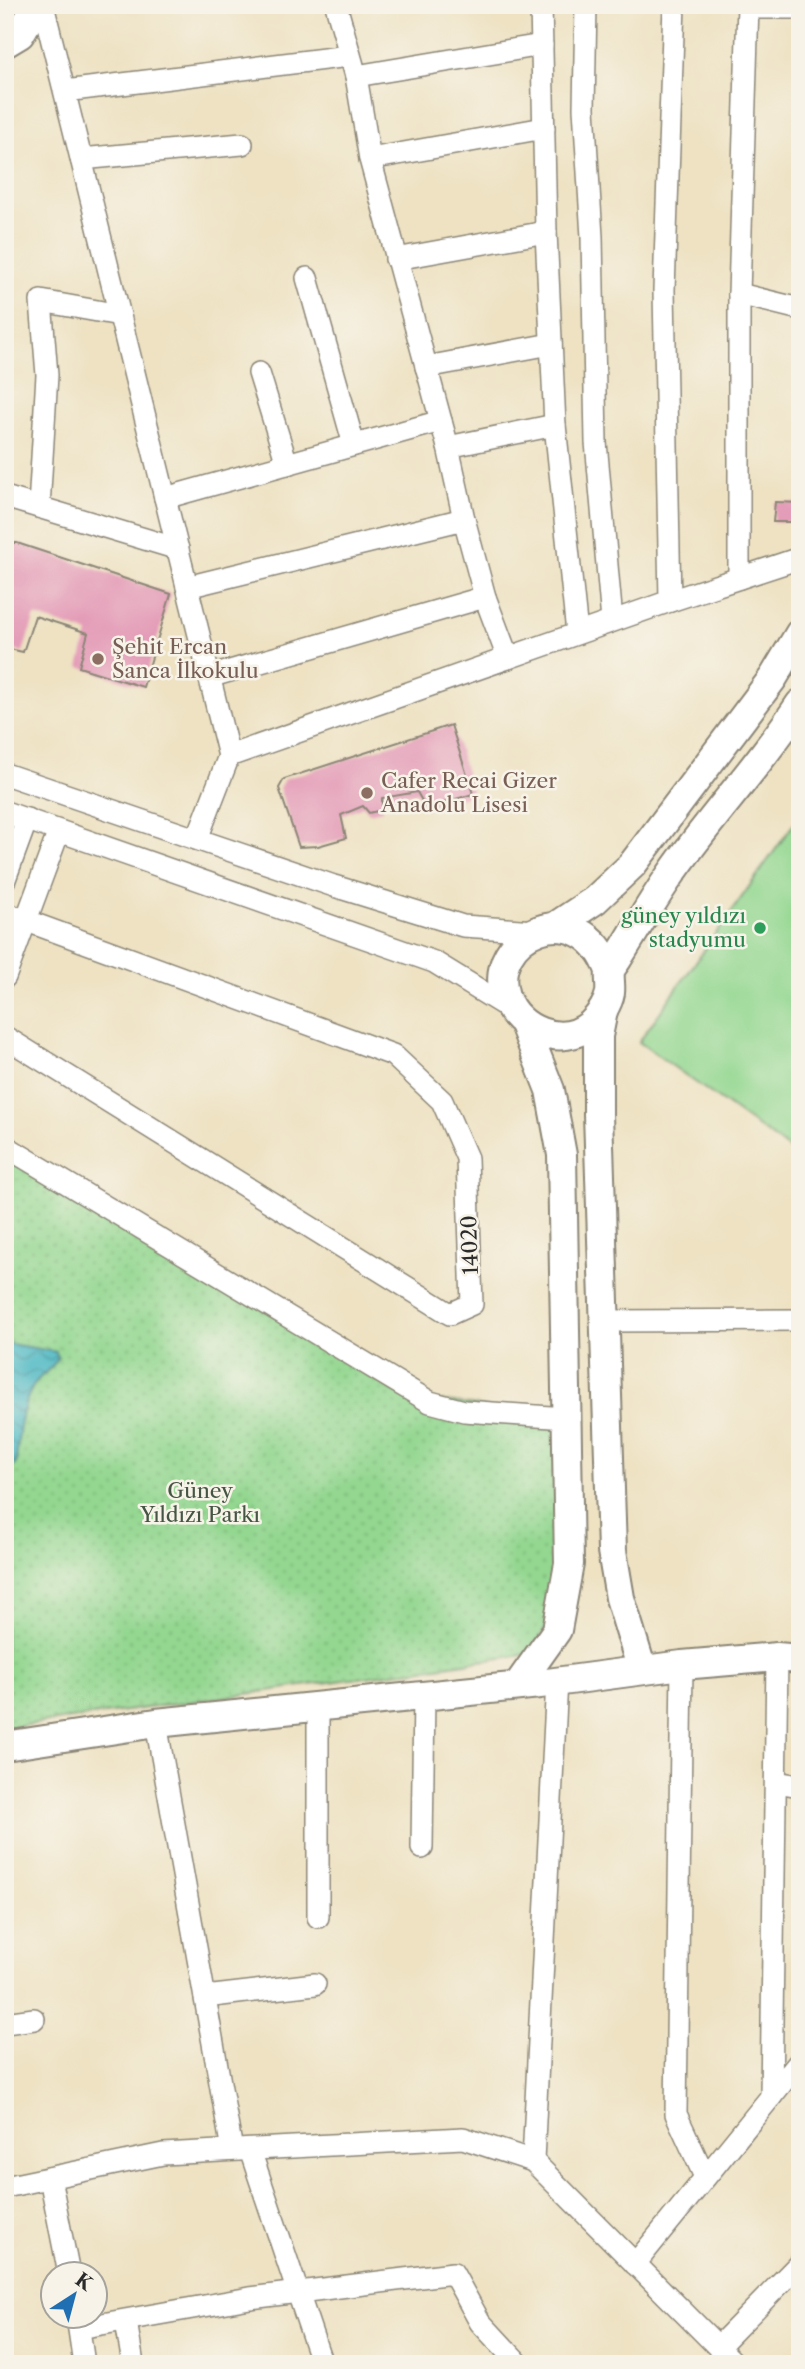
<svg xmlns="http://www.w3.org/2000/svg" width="805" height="2369" font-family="'Libre Caslon Text',serif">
	<defs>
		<pattern id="park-dots" width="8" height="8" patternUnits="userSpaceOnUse" patternTransform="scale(1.75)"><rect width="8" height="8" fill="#93d790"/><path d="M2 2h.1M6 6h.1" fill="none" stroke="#7fb97c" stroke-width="1.8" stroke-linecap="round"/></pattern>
		<pattern id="water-waves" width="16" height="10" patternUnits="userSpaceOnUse" patternTransform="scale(1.75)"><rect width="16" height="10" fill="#4ab8c4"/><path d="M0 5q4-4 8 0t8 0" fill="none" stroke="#3e969f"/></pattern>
	</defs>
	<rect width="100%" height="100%" fill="#f7f3e8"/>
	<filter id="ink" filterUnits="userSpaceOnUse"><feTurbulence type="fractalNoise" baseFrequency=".0143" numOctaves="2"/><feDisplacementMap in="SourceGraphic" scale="14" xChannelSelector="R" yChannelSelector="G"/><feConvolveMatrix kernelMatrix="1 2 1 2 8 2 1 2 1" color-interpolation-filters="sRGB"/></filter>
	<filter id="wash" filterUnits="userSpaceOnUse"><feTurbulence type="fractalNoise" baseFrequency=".00686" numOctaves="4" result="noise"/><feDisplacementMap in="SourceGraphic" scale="28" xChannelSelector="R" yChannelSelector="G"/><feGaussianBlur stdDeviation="1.57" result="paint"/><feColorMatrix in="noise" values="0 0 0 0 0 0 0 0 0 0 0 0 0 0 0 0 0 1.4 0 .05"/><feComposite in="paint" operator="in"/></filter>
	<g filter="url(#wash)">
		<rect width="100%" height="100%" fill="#eee2c3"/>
		<!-- park -->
		<path fill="url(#park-dots)" stroke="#5f815e" stroke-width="2" d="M5,1146L402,1396L566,1418L555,1517L554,1615L529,1654L5,1728Z"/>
		<!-- pitch -->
		<path fill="#93d790" stroke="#5f815e" stroke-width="2" d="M800,815V1157L639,1042Z"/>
		<!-- water -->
		<path fill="url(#water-waves)" stroke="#3a7278" stroke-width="2" d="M5,1343L56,1352L58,1358C52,1369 42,1374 35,1383C20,1406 18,1438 16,1464L5,1470Z"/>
		<g id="blocks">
			<!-- building -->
			<g fill="#e49db8">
				<path d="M775,502L800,503V522H773Z"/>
				<path d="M5,543H17L171,594L143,687L79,667L88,633L35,616L23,652L5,648Z"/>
				<path d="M451,725L473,794L426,808L417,792L382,798V810L369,813L363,806L341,815L346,838L318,846L299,847L279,788L284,779Z"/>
			</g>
		</g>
	</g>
	<g filter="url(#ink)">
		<use href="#blocks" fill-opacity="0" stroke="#8c8677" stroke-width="2"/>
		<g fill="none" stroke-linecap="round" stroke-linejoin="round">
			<defs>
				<g id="minor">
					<path d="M43,5L229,756L197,839"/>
					<path d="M336,5L356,76L370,159L448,447L464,519L485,597L508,658"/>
					<path d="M541,5L546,232L555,425L577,633"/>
					<path d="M586,5L584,108L592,237L596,442L612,621"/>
					<path d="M748,8H800"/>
					<path d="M356,76L542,45"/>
					<path d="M65,91L349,56"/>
					<path d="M81,159L242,144"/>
					<path d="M370,159L544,128"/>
					<path d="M396,259L546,232"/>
					<path d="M307,278L354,445"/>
					<path d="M739,294L800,309"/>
					<path d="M426,367L551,344"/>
					<path d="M259,373L287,464"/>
					<path d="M448,447L555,425"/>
					<path d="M5,497L178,549"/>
					<path d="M165,498L441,421"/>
					<path d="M39,507L47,375L41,301L120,315"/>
					<path d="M739,578V294L748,5"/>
					<path d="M187,587L464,519"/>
					<path d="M670,601L664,290L674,5"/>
					<path d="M209,677L485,597"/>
					<path d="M229,756L670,601L800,558"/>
					<path d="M5,774L334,886L463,926L535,931"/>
					<path d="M5,812L434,962L512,1010"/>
					<path d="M5,879L27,819"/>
					<path d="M5,913L393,1055L442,1101L467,1158L472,1304L450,1314L5,1037"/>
					<path d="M5,977L59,831"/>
					<path d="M5,1146L430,1402L464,1411L566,1418"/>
					<path d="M605,1321L800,1320"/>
					<path d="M682,1665L676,2114L705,2177"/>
					<path d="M156,1723L232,2150"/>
					<path d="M776,1782L800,1786"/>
					<path d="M422,1848L424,1695"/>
					<path d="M318,1917V1706"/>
					<path d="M205,1997L315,1984"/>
					<path d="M5,2023L34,2019"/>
					<path d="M771,2097L777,1657"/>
					<path d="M250,2150L322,2364"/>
					<path d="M533,2161L557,1680"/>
					<path d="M50,2178L69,2274"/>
					<path d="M5,2187L163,2154L463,2138L533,2161L735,2364"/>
					<path d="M635,2264L800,2061"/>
					<path d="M77,2316L84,2364"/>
					<path d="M126,2321L133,2364"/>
					<path d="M79,2328L250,2298L453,2273L480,2322L519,2364"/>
					<path d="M718,2347L800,2263"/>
				</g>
				<g id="major">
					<path d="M5,43L20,34L37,5"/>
					<path d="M556,926L595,900L632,865L773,678L800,633"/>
					<path d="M610,971C580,890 485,935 505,996C516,1030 562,1049 591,1024C600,1016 608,1004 610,993C611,986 609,978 610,971C611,967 616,962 618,958C635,931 651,903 669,877C710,817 760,765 800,704"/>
					<path d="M603,1011L598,1036V1114L612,1551L620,1598L642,1670"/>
					<path d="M518,1685L557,1630L569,1564L562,1155L550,1090L524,1024"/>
					<path d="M5,1746L156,1723L540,1684L682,1665L777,1657L800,1659"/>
				</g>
			</defs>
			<!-- minor casing -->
			<use href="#minor" stroke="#8c8677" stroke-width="24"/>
			<!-- major casing -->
			<use href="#major" stroke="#8c8677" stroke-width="32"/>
			<!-- minor -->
			<use href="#minor" stroke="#fff" stroke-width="21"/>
			<!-- major -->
			<use href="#major" stroke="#fff" stroke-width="28"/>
		</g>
	</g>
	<!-- markers -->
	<g fill="#8d6e63" stroke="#f7f3e8" stroke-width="2.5">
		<circle cx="98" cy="659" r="7"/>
		<circle cx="367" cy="793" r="7"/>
	</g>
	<circle fill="#2e9e5b" stroke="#f7f3e8" stroke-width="2.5" cx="760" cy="928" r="7"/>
	<g text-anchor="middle" stroke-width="5" stroke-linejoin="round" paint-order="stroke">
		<!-- education labels -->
		<g font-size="21" fill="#785e54" stroke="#f7f3e8" text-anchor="start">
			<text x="112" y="654">Şehit Ercan<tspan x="112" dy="24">Sanca İlkokulu</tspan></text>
			<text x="381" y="788">Cafer Recai Gizer<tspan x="381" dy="24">Anadolu Lisesi</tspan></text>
		</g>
		<!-- leisure labels -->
		<g font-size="21" fill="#27864d" stroke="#f7f3e8" text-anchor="end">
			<text x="746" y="923">güney yıldızı<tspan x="746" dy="24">stadyumu</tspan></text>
		</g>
		<!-- street labels -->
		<g font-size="21" fill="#2b2b2b" stroke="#f7f3e8">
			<text transform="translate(470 1245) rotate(-92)" y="7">14020</text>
		</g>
		<!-- park labels -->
		<g font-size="21" fill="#455644" stroke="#f7f3e8">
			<text x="200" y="1498">Güney<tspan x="200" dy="24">Yıldızı Parkı</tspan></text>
		</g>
	</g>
	<!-- margin -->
	<rect width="805" height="2369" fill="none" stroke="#f7f3e8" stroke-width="28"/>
	<!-- north arrow -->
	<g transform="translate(74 2295) rotate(36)"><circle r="33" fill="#f7f3e8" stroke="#a5a39c" stroke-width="2"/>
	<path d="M0-5L12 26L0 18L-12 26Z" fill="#1f6fb2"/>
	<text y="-10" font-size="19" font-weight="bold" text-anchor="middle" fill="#2b2b2b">K</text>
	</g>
</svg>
